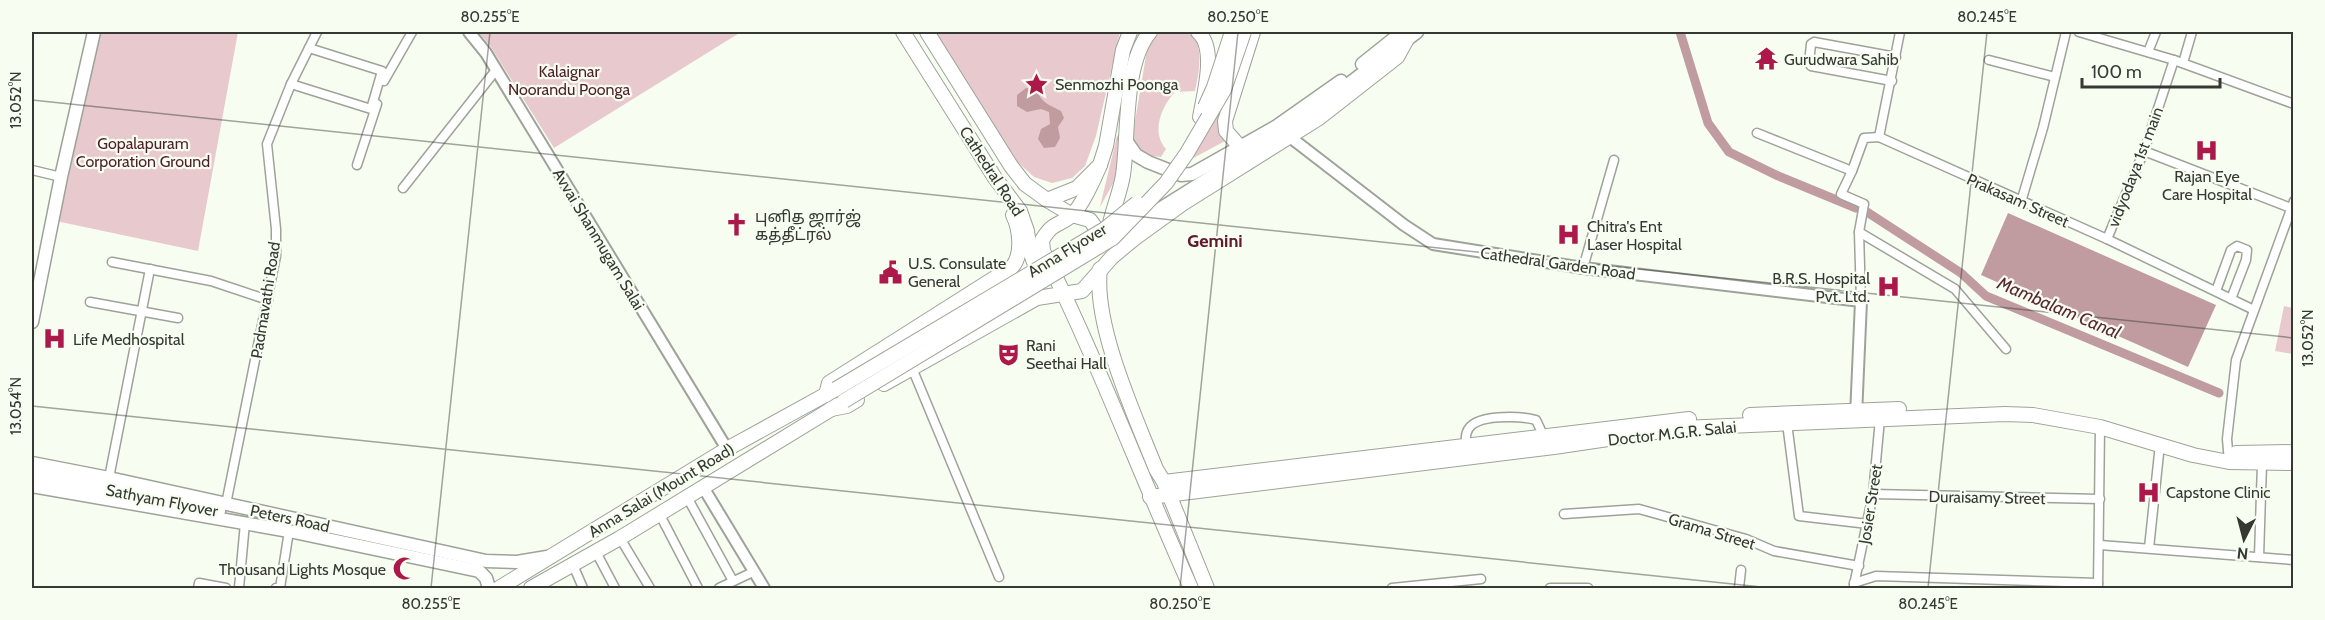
<svg xmlns="http://www.w3.org/2000/svg" width="2325" height="620" font-family="Cabin,'Noto Sans Tamil',sans-serif">
	<rect width="100%" height="100%" fill="#f7fdf1"/>
	<!-- green -->
	<g fill="#e8cace">
		<path d="M93,32H238L198,251L56,221Z"/>
		<path d="M478,32H741L554,148L491,47Z"/>
		<path d="M935,32H1120L1096,136L1085,166L1072,178L1052,183L1034,177L1008,153Z"/>
		<path d="M1163,32H1186L1196,38C1202,57 1199,72 1195,91L1175,92C1161,107 1151,132 1166,149L1161,157L1139,154L1132,139L1148,44L1156,34Z"/>
		<path d="M1219,108V126L1227,140L1186,162Z"/>
		<path d="M1120,134L1121,169L1100,207L1098,215L1117,136Z"/>
		<path d="M2284,306L2293,308V354L2275,351Z"/>
	</g>
	<!-- water -->
	<g fill="#c09ca1">
		<path d="M1026,88L1037,90C1041,103 1050,105 1061,111L1064,118L1058,127L1060,138L1055,147L1044,148L1038,139L1041,129L1050,124L1049,112L1041,109L1027,112L1017,106V95Z"/>
		<path d="M2008,213L2216,305L2188,367L1981,275Z"/>
	</g>
	<g fill="none" stroke-linecap="round" stroke-linejoin="round">
		<!-- canal -->
		<g stroke="#c09ca1" stroke-width="9">
			<path d="M1680,32L1708,123L1729,152L1776,175L1856,208"/>
			<path d="M1867,212L1961,273L1986,296L2219,393"/>
		</g>
		<defs>
			<g id="minor">
				<path d="M2079,32L2174,60L2294,104"/>
				<path d="M2148,52L2156,32"/>
				<path d="M1989,60L2055,77"/>
				<path d="M2183,63L2192,32"/>
				<path d="M384,81L412,32"/>
				<path d="M1892,81L1811,66L1809,63L1811,44L1814,42L1896,57"/>
				<path d="M291,84L371,109L382,71L309,48"/>
				<path d="M1757,133L1852,171L1864,138L1879,137L2107,239L2254,310"/>
				<path d="M1879,137L1900,32"/>
				<path d="M2144,151L2291,208"/>
				<path d="M357,165L377,104"/>
				<path d="M32,170L61,177"/>
				<path d="M1852,171L1841,194L1864,204L1859,232L1861,301"/>
				<path d="M403,188L496,70"/>
				<path d="M2021,202L2043,128L2066,32"/>
				<path d="M1859,232L1955,289L2006,349"/>
				<path d="M2107,239L2144,151L2174,60"/>
				<path d="M112,262L211,281L268,300"/>
				<path d="M1583,268L1614,160"/>
				<path d="M2216,291L2231,250L2237,246L2247,250L2246,260L2231,299"/>
				<path d="M90,302L178,318"/>
				<path d="M912,368L999,577"/>
				<path d="M1787,423L1799,516L1868,524"/>
				<path d="M1466,447C1466,442 1465,436 1467,432C1473,413 1521,416 1536,420L1544,437"/>
				<path d="M2229,462L2227,439L2236,360L2294,201"/>
				<path d="M109,478L150,269"/>
				<path d="M1873,494L2100,499"/>
				<path d="M687,497L733,581"/>
				<path d="M226,504L276,256V229L267,144L291,84L317,32"/>
				<path d="M659,513L698,588"/>
				<path d="M1564,514L1639,509L1746,539L1774,551L1859,566"/>
				<path d="M620,538L650,588"/>
				<path d="M2100,545L2294,560"/>
				<path d="M2149,548L2160,444"/>
				<path d="M596,552L615,588"/>
				<path d="M2259,557L2262,463"/>
				<path d="M573,565L583,588"/>
				<path d="M1854,583L1876,576L2098,583"/>
				<path d="M1854,585L1873,494L1880,419"/>
				<path d="M198,588L199,583L226,588"/>
				<path d="M239,588L245,523"/>
				<path d="M276,588H280L289,531"/>
				<path d="M719,588L753,572"/>
				<path d="M1392,588L1481,579"/>
				<path d="M1550,588H1588"/>
				<path d="M1739,588L1741,570"/>
				<path d="M2098,588L2100,427"/>
			</g>
			<g id="tertiary">
				<path d="M469,32L486,53L727,449"/>
				<path d="M1290,137L1404,225L1433,244L1583,268L1861,301L1856,416"/>
				<path d="M703,487L764,588"/>
			</g>
			<g id="secondary">
				<path d="M1362,64L1402,32"/>
				<path d="M1125,139L1136,155L1148,162L1181,175L1192,174L1277,126L1341,81"/>
				<path d="M1123,232L1300,121L1417,32"/>
				<path d="M32,322L61,177L94,32"/>
				<path d="M32,463L109,478L486,561L517,562L547,557"/>
				<path d="M32,474L219,511"/>
				<path d="M32,486L289,531L479,571L486,578L489,588"/>
			</g>
			<g id="primary">
				<path d="M903,32L995,178L1020,211L1027,231L1030,251L1040,279"/>
				<path d="M927,32L1011,166L1025,184L1047,200L1072,215L1090,220L1106,242"/>
				<path d="M1198,32C1217,48 1204,94 1200,117"/>
				<path d="M1240,147L1226,131L1225,121L1253,32"/>
				<path d="M1100,165C1095,177 1081,208 1071,216C1057,227 1054,221 1042,240L1043,251C1098,361 1141,477 1191,588"/>
				<path d="M1047,200L1077,188L1100,165L1106,146L1123,50L1130,32"/>
				<path d="M1108,233C1111,213 1120,194 1123,175C1129,134 1123,64 1150,32"/>
				<path d="M1100,269C1093,325 1135,416 1156,469L1164,482L1207,588"/>
				<path d="M884,384L1037,298L1082,291L1112,257L1135,238L1182,204L1319,118L1397,57L1407,39"/>
				<path d="M826,395L829,383L1012,267C1023,255 1020,229 1013,215"/>
				<path d="M831,409L847,406L857,400"/>
				<path d="M1750,415L1899,409"/>
				<path d="M2236,453L2294,452"/>
				<path d="M1164,482L1689,419"/>
				<path d="M1150,497L1554,447L1682,428L2005,414L2033,415L2100,427L2193,455L2229,462L2294,463"/>
				<path d="M499,588L727,449L836,389"/>
				<path d="M531,588L620,538L838,405"/>
			</g>
		</defs>
		<!-- minor casing -->
		<use href="#minor" stroke="#9ea399" stroke-width="11"/>
		<!-- tertiary casing -->
		<use href="#tertiary" stroke="#9ea399" stroke-width="14"/>
		<!-- secondary casing -->
		<use href="#secondary" stroke="#9ea399" stroke-width="15"/>
		<!-- primary casing -->
		<use href="#primary" stroke="#9ea399" stroke-width="16"/>
		<!-- minor -->
		<use href="#minor" stroke="#fff" stroke-width="8"/>
		<!-- tertiary -->
		<use href="#tertiary" stroke="#fff" stroke-width="10"/>
		<!-- secondary -->
		<use href="#secondary" stroke="#fff" stroke-width="12"/>
		<!-- primary -->
		<use href="#primary" stroke="#fff" stroke-width="14"/>
		<defs>
			<g id="primary-bridge">
				<path d="M1205,107L1214,87L1232,32"/>
				<path d="M836,389L1105,229L1137,203"/>
				<path d="M844,401L1113,238L1166,183L1187,153L1224,90L1244,32"/>
			</g>
		</defs>
		<!-- primary-bridge casing -->
		<use href="#primary-bridge" stroke="#9ea399" stroke-width="16" stroke-linecap="butt"/>
		<!-- primary-bridge -->
		<use href="#primary-bridge" stroke="#fff" stroke-width="14"/>
	</g>
	<!-- ticks -->
	<path fill="none" stroke="#363834" stroke-width="1.5" stroke-opacity="0.45" d="M2283,32L2294,33M32,100L2294,338M32,406L1771,588M431,588L490,32M1180,588L1238,32M1928,588L1987,32"/>
	<!-- icons -->
	<defs>
		<symbol id="temple-bare" viewBox="-9 -9 18 18"><path d="M0-6L5-2H3V0L6.5 2.5H4V6H1.5V3h-3V6H-4V2.5H-6.5L-3 0V-2H-5Z" fill="#ab1849" stroke="#f7fdf1" stroke-width="2.5" paint-order="stroke"/></symbol>
		<symbol id="sight-bare" viewBox="-9 -9 18 18"><path d="M0-6L1.8-2.2L6-1.7L2.9 1.2L3.7 5.4L0 3.3L-3.7 5.4L-2.9 1.2L-6-1.7L-1.8-2.2Z" fill="#ab1849" stroke="#f7fdf1" stroke-width="2.5" paint-order="stroke"/></symbol>
		<symbol id="hospital-bare" viewBox="-9 -9 18 18"><path d="M-5-5h3v3.5h4V-5h3V5h-3V1.5h-4V5h-3Z" fill="#ab1849" stroke="#f7fdf1" stroke-width="2.5" paint-order="stroke"/></symbol>
		<symbol id="church-bare" viewBox="-9 -9 18 18"><path d="M-1.2-6h2.4v3.5h3.3v2.4h-3.3V6h-2.4V-.1h-3.3v-2.4h3.3Z" fill="#ab1849" stroke="#f7fdf1" stroke-width="2.5" paint-order="stroke"/></symbol>
		<symbol id="civic-bare" viewBox="-9 -9 18 18"><path d="M-.6-6.5H3V-4.5H.6V-3L4-1V1h2V6H-6V1h2V-1L-.6-3ZM-1.2 2.5V6h2.4V2.5Z" fill="#ab1849" stroke="#f7fdf1" stroke-width="2.5" paint-order="stroke"/></symbol>
		<symbol id="theatre-bare" viewBox="-9 -9 18 18"><path d="M-5-5.5Q0-4 5-5.5V0Q5 5 0 6Q-5 5-5 0ZM-3.3-2.5H-1v1.5H-3.3ZM1-2.5H3.3v1.5H1ZM-2.8 1Q0 5.5 2.8 1Z" fill="#ab1849" stroke="#f7fdf1" stroke-width="2.5" paint-order="stroke"/></symbol>
		<symbol id="mosque-bare" viewBox="-9 -9 18 18"><path d="M3.5-4.9A6 6 0 1 0 3.5 4.9A5 5 0 1 1 3.5-4.9Z" fill="#ab1849" stroke="#f7fdf1" stroke-width="2.5" paint-order="stroke"/></symbol>
	</defs>
	<g fill-rule="evenodd">
		<use href="#temple-bare" x="1750" y="42" width="33" height="33"/>
		<use href="#sight-bare" x="1020" y="68" width="33" height="33"/>
		<use href="#hospital-bare" x="2190" y="134" width="33" height="33"/>
		<use href="#church-bare" x="720" y="208" width="33" height="33"/>
		<use href="#hospital-bare" x="1552" y="218" width="33" height="33"/>
		<use href="#civic-bare" x="874" y="256" width="33" height="33"/>
		<use href="#hospital-bare" x="1872" y="270" width="33" height="33"/>
		<use href="#hospital-bare" x="38" y="322" width="33" height="33"/>
		<use href="#theatre-bare" x="992" y="338" width="33" height="33"/>
		<use href="#hospital-bare" x="2132" y="476" width="33" height="33"/>
		<use href="#mosque-bare" x="388" y="552" width="33" height="33"/>
	</g>
	<g text-anchor="middle" stroke-width="4.5" stroke-linejoin="round" paint-order="stroke">
		<!-- poi labels -->
		<g font-size="16" fill="#363834" stroke="#f7fdf1" text-anchor="start">
			<text x="1784" y="65">Gurudwara Sahib</text>
			<text x="1055" y="90">Senmozhi Poonga</text>
			<text x="2207" y="182" text-anchor="middle">Rajan Eye<tspan x="2207" dy="18">Care Hospital</tspan></text>
			<text x="755" y="222">புனித ஜார்ஜ்<tspan x="755" dy="18">கத்தீட்ரல்</tspan></text>
			<text x="1587" y="232">Chitra's Ent<tspan x="1587" dy="18">Laser Hospital</tspan></text>
			<text x="908" y="269">U.S. Consulate<tspan x="908" dy="18">General</tspan></text>
			<text x="1870" y="284" text-anchor="end">B.R.S. Hospital<tspan x="1870" dy="18">Pvt. Ltd.</tspan></text>
			<text x="73" y="345">Life Medhospital</text>
			<text x="1026" y="351">Rani<tspan x="1026" dy="18">Seethai Hall</tspan></text>
			<text x="2166" y="498">Capstone Clinic</text>
			<text x="386" y="575" text-anchor="end">Thousand Lights Mosque</text>
		</g>
		<!-- park labels -->
		<g font-size="16" fill="#4f1f29" stroke="#f7fdf1">
			<text x="569" y="77">Kalaignar<tspan x="569" dy="18">Noorandu Poonga</tspan></text>
			<text x="143" y="149">Gopalapuram<tspan x="143" dy="18">Corporation Ground</tspan></text>
		</g>
		<!-- street labels -->
		<g font-size="16" fill="#363834" stroke="#f7fdf1">
			<text transform="translate(2135 167) rotate(-69)" y="6">vidyodaya 1st main</text>
			<text transform="translate(992 171) rotate(57)" y="6">Cathedral Road</text>
			<text transform="translate(2018 200) rotate(24)" y="6">Prakasam Street</text>
			<text transform="translate(599 239) rotate(59)" y="6">Avvai Shanmugam Salai</text>
			<text transform="translate(1067 250) rotate(-31)" y="6">Anna Flyover</text>
			<text transform="translate(1558 263) rotate(8)" y="6">Cathedral Garden Road</text>
			<text transform="translate(265 300) rotate(-81)" y="6">Padmavathi Road</text>
			<text transform="translate(1672 433) rotate(-6)" y="6">Doctor M.G.R. Salai</text>
			<text transform="translate(661 490) rotate(-31)" y="6">Anna Salai (Mount Road)</text>
			<text transform="translate(1987 497) rotate(1)" y="6">Duraisamy Street</text>
			<text transform="translate(162 500) rotate(11)" y="6">Sathyam Flyover</text>
			<text transform="translate(1870 504) rotate(-81)" y="6">Josier Street</text>
			<text transform="translate(290 518) rotate(12)" y="6">Peters Road</text>
			<text transform="translate(1712 531) rotate(17)" y="6">Grama Street</text>
		</g>
		<!-- neighbourhood labels -->
		<g font-size="18" font-weight="bold" fill="#601b2d" stroke="#f7fdf1">
			<text x="1215" y="247">Gemini</text>
		</g>
		<!-- water labels -->
		<g font-size="18" font-style="italic" fill="#582731" stroke="#f7fdf1">
			<text transform="translate(2059 308) rotate(23)" y="6">Mambalam Canal</text>
		</g>
	</g>
	<!-- border -->
	<rect width="2325" height="620" fill="none" stroke="#f7fdf1" stroke-width="66"/>
	<!-- north arrow -->
	<g transform="translate(2244 539) rotate(186)" stroke="#f7fdf1" stroke-width="4.5" paint-order="stroke">
	<path d="M0-4.5L10 22L0 15L-10 22Z" fill="#363834"/>
	<text y="-9" font-size="16" font-weight="bold" text-anchor="middle" fill="#363834">N</text>
	</g>
	<!-- scale -->
	<path d="M2082 78v9h138v-9" fill="none" stroke="#363834" stroke-width="3"/>
	<text x="2091" y="78" font-size="18" fill="#363834" stroke="#f7fdf1" stroke-width="4.5" paint-order="stroke">100 m</text>
	<rect x="33" y="33" width="2259" height="554" fill="none" stroke="#363834" stroke-width="2"/>
	<g font-size="15" text-anchor="middle" fill="#363834">
		<text x="490" y="22">80.255°E</text>
		<text x="1238" y="22">80.250°E</text>
		<text x="1987" y="22">80.245°E</text>
		<text transform="translate(16 100) rotate(-90)" y="5">13.052°N</text>
		<text transform="translate(2308 338) rotate(-90)" y="5">13.052°N</text>
		<text transform="translate(16 406) rotate(-90)" y="5">13.054°N</text>
		<text x="431" y="609">80.255°E</text>
		<text x="1180" y="609">80.250°E</text>
		<text x="1928" y="609">80.245°E</text>
	</g>
</svg>
